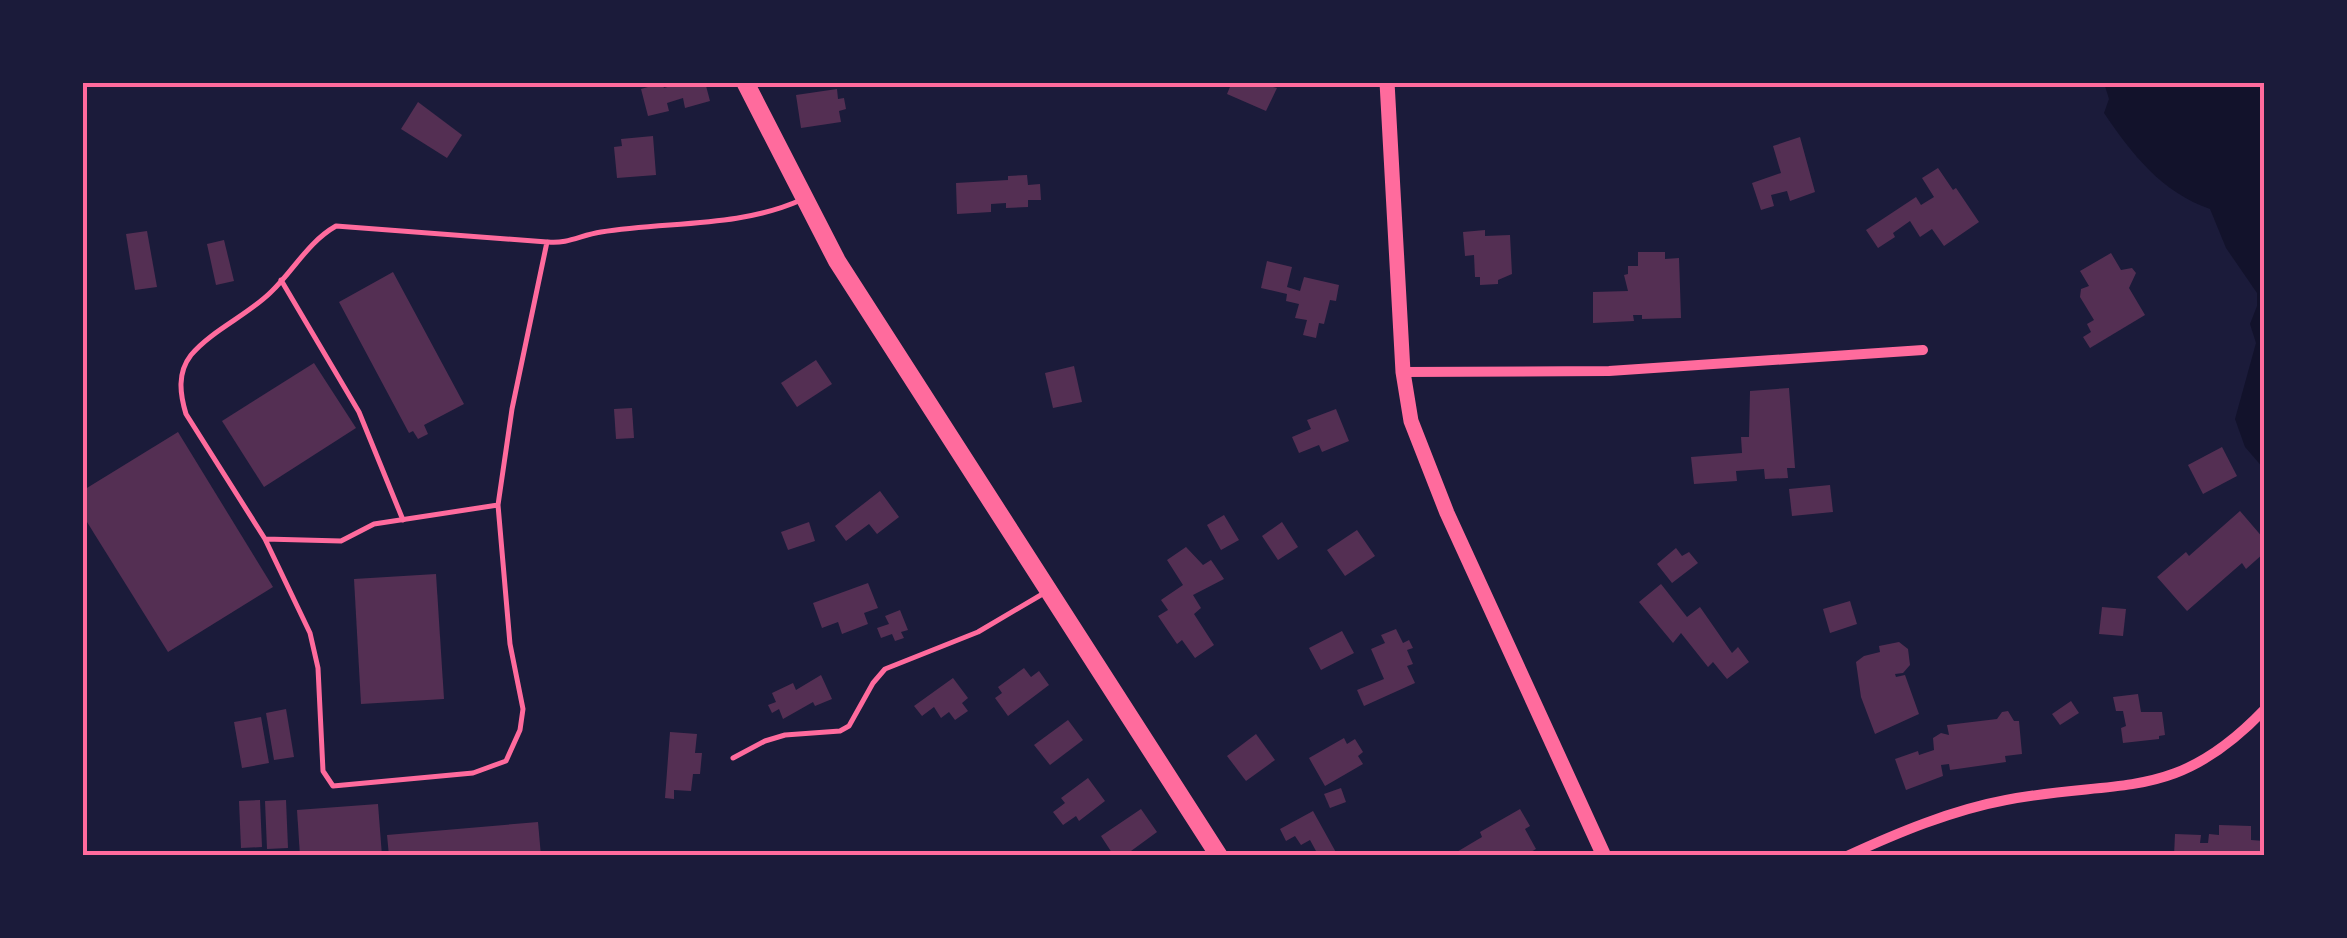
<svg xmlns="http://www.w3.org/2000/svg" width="2347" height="938" font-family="Signika,sans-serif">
	<rect width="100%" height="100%" fill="#1b1b3a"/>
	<!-- water -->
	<path fill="#12122b" d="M2104,83H2264V469L2245,447L2235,419L2256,343L2250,324L2257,306V293L2226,248L2210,209C2161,192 2132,154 2104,113L2109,99Z"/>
	<!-- building -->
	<g fill="#542f53">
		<path d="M670,82H705L710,101L685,108L683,98L667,103L669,111L648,116L641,89L662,83L664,88L671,86Z"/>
		<path d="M1232,82H1275L1273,87L1277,88L1266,111L1227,94Z"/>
		<path d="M837,89L838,99L844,98L846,109L839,111L841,122L801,128L796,95Z"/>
		<path d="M418,102L462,135L447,158L401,129Z"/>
		<path d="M653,136L656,175L617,178L614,147L622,146L621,139Z"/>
		<path d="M1800,137L1815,192L1790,201L1787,191L1771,195L1774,206L1761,210L1752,183L1781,173L1773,146Z"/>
		<path d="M1938,168L1953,190L1956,188L1979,222L1944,246L1932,229L1920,237L1910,221L1893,233L1895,237L1878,248L1866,230L1916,197L1921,205L1934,197L1922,178Z"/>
		<path d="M1027,175L1028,185L1040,184L1041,200H1028V207L1006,208V203L991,204V212L957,214L956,183L1008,180V176Z"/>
		<path d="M1485,230V236L1510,235L1512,274L1498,280V284L1480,285V277H1475L1474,255L1465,256L1463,232Z"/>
		<path d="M147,231L157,287L135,290L126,234Z"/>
		<path d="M224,240L234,281L216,285L207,244Z"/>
		<path d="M1638,252H1665V259L1679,258L1681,318L1642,319V315H1633L1634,321L1593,323V292L1628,291L1624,275L1628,274V266H1638Z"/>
		<path d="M2111,253L2121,270L2132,268L2136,273L2129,288L2145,315L2090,348L2083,337L2091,332L2087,324L2094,320L2080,297L2081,289L2089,286L2080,271Z"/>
		<path d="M1267,261L1292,267L1287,287L1300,291L1304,277L1339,285L1336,301L1330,300L1324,324L1319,323L1316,338L1303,335L1307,320L1295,318L1299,304L1286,301L1287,294L1261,288Z"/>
		<path d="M393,272L464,404L424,425L428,434L418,439L413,431L409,433L339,302Z"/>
		<path d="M816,360L832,384L797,407L781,383Z"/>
		<path d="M314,363L356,428L264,487L222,421Z"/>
		<path d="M1074,366L1082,402L1053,408L1045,373Z"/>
		<path d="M1789,388L1795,468H1787L1788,478L1765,479L1764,469L1736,471L1737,481L1694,484L1691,457L1742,453L1741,437H1749L1750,391Z"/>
		<path d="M632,408L634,438L616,439L614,409Z"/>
		<path d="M1336,409L1349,441L1322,452L1319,445L1299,453L1292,437L1311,429L1307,420Z"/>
		<path d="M178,432L273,587L168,652L82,514V491Z"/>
		<path d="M2222,447L2237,476L2203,494L2188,465Z"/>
		<path d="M1830,485L1833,512L1792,516L1789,489Z"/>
		<path d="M880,491L899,517L877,534L869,524L846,541L835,526Z"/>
		<path d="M2240,511L2264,539V553L2246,569L2242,563L2187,611L2157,577L2186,552L2189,556Z"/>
		<path d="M1224,515L1239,540L1221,550L1207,525Z"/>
		<path d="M809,522L815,541L788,550L781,532Z"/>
		<path d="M1282,522L1298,547L1278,560L1262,536Z"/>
		<path d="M1357,530L1375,556L1345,576L1327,550Z"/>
		<path d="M1186,547L1203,565L1211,560L1224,579L1193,595L1201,608L1194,614L1214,645L1195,658L1182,640L1177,644L1158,616L1168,610L1161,600L1183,585L1167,560Z"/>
		<path d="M1676,548L1682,556L1689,552L1698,563L1672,583L1657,564Z"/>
		<path d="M436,574L444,699L361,704L354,579Z"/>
		<path d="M868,583L878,608L864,613L868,624L842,634L838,622L822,628L813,603Z"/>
		<path d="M1661,584L1687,617L1700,607L1732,653L1738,647L1749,662L1727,679L1713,662L1708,667L1681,633L1673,643L1639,602Z"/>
		<path d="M1850,601L1857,624L1830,633L1823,609Z"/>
		<path d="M2102,607L2126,609L2123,636L2099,634Z"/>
		<path d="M900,610L908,630L901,632L904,638L895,641L892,634L881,638L877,628L889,624L885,616Z"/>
		<path d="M1396,629L1403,643L1409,640L1413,648L1407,650L1413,664L1407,666L1415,683L1364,706L1357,690L1384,679L1371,649L1385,643L1381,635Z"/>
		<path d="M1342,631L1354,653L1321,670L1309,648Z"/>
		<path d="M1899,642L1908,649L1910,665L1903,673L1895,674L1896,677L1905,675L1919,714L1875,734L1861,697L1856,662L1864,656L1880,652L1879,646Z"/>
		<path d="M1024,668L1031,677L1039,671L1049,685L1008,716L995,698L1002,693L998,687Z"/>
		<path d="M821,675L832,699L815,706L813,702L783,719L779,709L772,713L768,705L776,702L772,693L793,683L796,690Z"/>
		<path d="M953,678L968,698L962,703L968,711L955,720L949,712L941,718L934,707L922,716L914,706Z"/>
		<path d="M2138,694L2141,712H2162L2165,735L2159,736V739L2123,743L2121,728L2126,726L2123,711H2116L2113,697Z"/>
		<path d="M2071,701L2079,713L2060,725L2052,714Z"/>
		<path d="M286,709L294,757L274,760L266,713Z"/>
		<path d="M2008,711L2014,721H2019L2022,754L2005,756L2006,762L1950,770L1949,764L1941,765L1943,776L1906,790L1895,759L1918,751L1919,755L1934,750L1933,738L1941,733L1949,735L1947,725L1997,719L2002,712Z"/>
		<path d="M261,717L269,763L242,768L234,722Z"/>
		<path d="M1068,720L1083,740L1050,765L1034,745Z"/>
		<path d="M670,732L697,734L695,753H702L700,774H693L691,791L674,790V799L665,798Z"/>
		<path d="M1256,734L1275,760L1246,781L1227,756Z"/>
		<path d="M1344,738L1347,744L1355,739L1363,752L1358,756L1363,764L1325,786L1309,758Z"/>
		<path d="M1088,778L1105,801L1079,821L1076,816L1063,825L1053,812L1065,803L1061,798Z"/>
		<path d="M1341,788L1346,802L1330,808L1324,794Z"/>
		<path d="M260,800L262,847L241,848L239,801Z"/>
		<path d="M286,800L288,848L267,849L265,801Z"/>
		<path d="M378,804L382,856H300L297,810Z"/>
		<path d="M1141,809L1157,832L1131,851L1134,856H1114L1101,836Z"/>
		<path d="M1520,809L1530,826L1525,829L1536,849L1524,856H1450L1482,837L1480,832Z"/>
		<path d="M1313,811L1338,856H1308L1316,851L1310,840L1301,845L1295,836L1286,841L1280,829Z"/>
		<path d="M538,822L541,856H389L387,835Z"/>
		<path d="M2219,825L2251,826V840L2264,841V856H2174L2175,834L2201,835L2200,843H2208L2209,834L2219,835Z"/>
	</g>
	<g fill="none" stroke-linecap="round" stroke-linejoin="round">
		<!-- service -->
		<g stroke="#ff6b9d" stroke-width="5">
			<path d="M548,242C568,244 581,235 601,232C668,221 738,228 801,200"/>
			<path d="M281,280L359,412L403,520"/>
			<path d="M265,539L186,414C180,394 177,373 191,355C212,330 248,315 271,292C294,270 308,242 336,226L547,242L512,409L498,505L374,524L341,541L265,539L310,633L318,668L323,771L333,786L473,773L506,761L520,730L523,709L510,644L498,505"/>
			<path d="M733,758L765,741L785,735L840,731L849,726L873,683L885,669L978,632L1046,592"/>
		</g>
		<!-- minor -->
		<g stroke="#ff6b9d" stroke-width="10">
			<path d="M1403,372L1609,371L1923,350"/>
			<path d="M1847,856C1897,833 1952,810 2006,800C2120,778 2174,804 2264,710"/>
		</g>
		<!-- secondary -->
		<path stroke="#ff6b9d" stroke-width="15" d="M1387,82L1403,372L1411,421L1447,513L1604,856"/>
		<!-- trunk -->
		<path stroke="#ff6b9d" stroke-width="18" d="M745,82L837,261L1219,856"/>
	</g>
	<!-- border -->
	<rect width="2347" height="938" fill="none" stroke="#1b1b3a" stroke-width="170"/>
	<rect x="85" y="85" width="2177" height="768" fill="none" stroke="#ff6b9d" stroke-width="4"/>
</svg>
